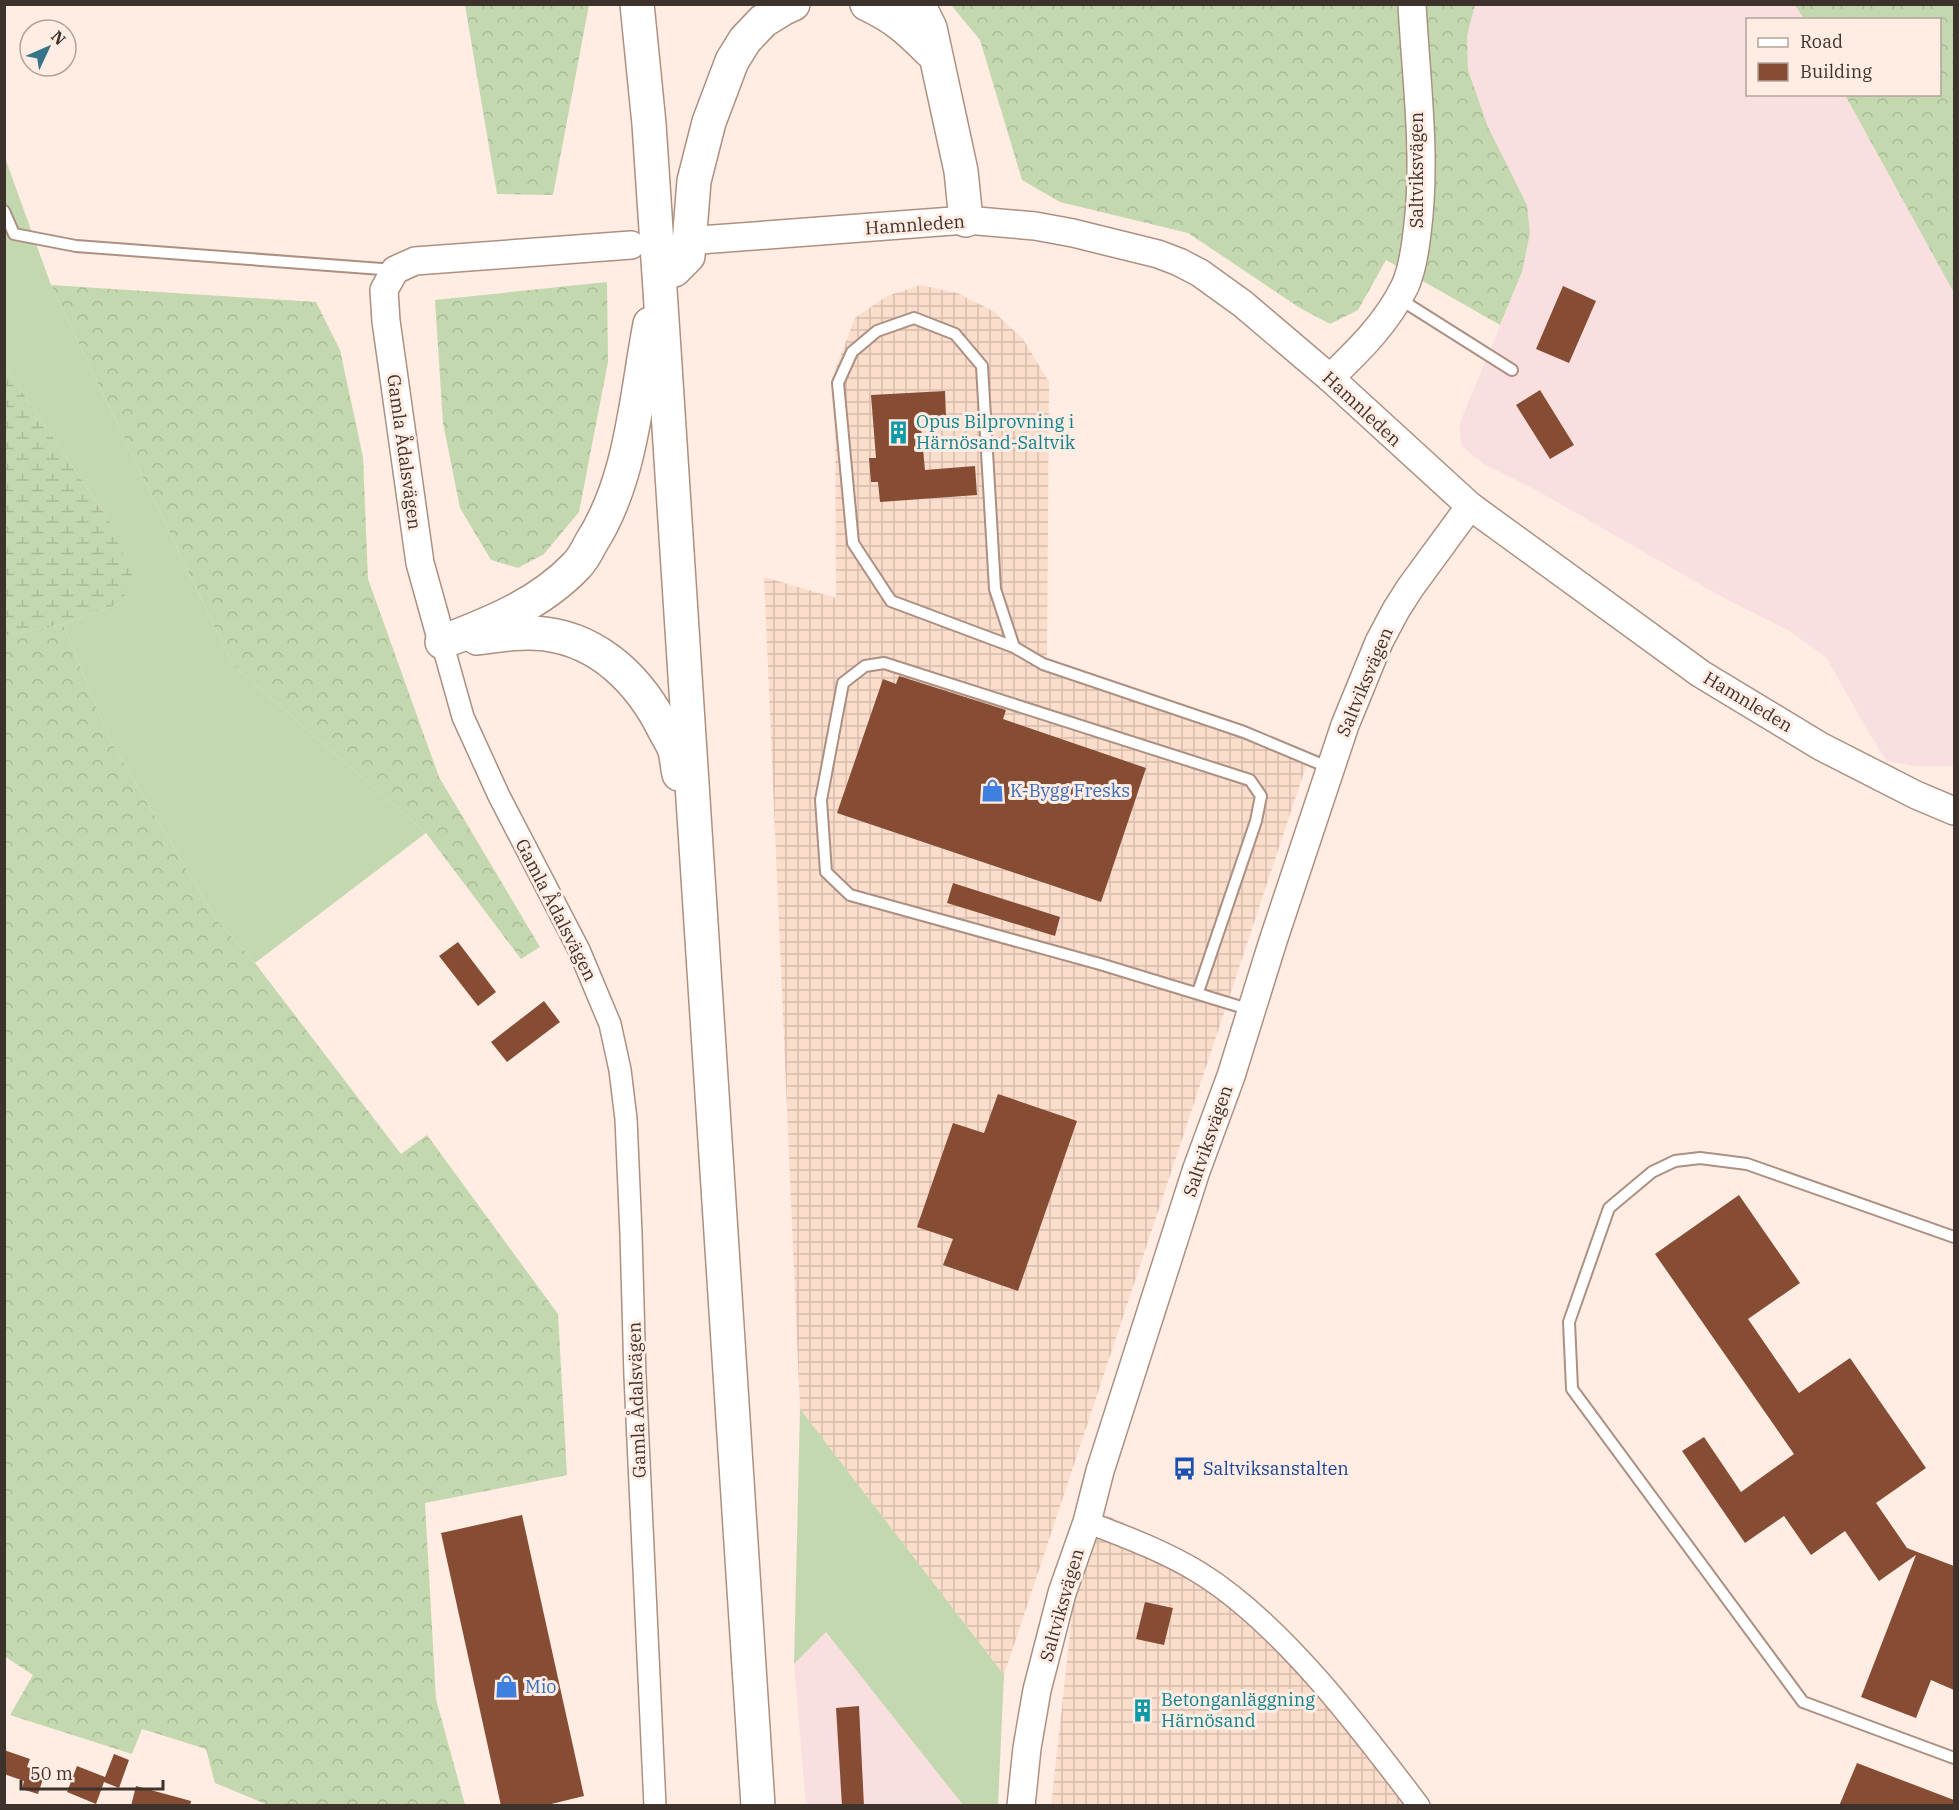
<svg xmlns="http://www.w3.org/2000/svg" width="1959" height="1810" font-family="'IBM Plex Serif',serif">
	<defs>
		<pattern id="industrial-grid" width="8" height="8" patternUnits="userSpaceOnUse" patternTransform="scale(1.5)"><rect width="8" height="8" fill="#fbddcc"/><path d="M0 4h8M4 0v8" fill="none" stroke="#d8beaf"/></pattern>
		<pattern id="forest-crowns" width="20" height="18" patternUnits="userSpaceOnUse" patternTransform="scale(1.5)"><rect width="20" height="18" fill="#c4d8af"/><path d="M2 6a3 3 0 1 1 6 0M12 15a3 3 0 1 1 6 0" fill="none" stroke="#a9ba97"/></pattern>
		<pattern id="wetland-marsh" width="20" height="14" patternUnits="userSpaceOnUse" patternTransform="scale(1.5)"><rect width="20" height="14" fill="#c4d8af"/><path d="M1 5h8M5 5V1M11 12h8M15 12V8" fill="none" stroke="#a9ba97"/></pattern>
	</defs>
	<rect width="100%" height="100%" fill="#ffece2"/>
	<!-- commercial -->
	<g fill="#fadfe1">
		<path d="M1475,5H1795L1804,19L1748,20V94L1845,95L1954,293V766H1916L1887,761L1869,733L1826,657L1788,630L1724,598L1536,490L1482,463L1462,446L1459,425L1522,273L1527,205L1488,127L1468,70L1467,36Z"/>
		<path d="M826,1632L963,1805H806L794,1664Z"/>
	</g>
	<!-- industrial -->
	<g fill="url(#industrial-grid)">
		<path d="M921,285L957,293L993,311L1023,339L1049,382L1047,663L1310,754L1004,1675L800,1409L764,577L836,598L835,370L855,318L887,296Z"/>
		<path d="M1084,1506L1134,1527L1203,1563L1251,1595L1291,1637L1422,1806H1051Z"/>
	</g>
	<!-- grass -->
	<g fill="#c4d8af">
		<path d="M4,155L51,285L233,665L426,833L255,963L216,919L110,740L63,624L121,603L107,517L5,367Z"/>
		<path d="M800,1409L1004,1675L998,1805H963L826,1632L794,1664Z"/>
	</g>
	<!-- forest -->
	<g fill="url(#forest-crowns)">
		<path d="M465,5H589L553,195L497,194Z"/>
		<path d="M951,5H1475L1467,36L1468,70L1488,127L1527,205L1530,233L1522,272L1500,325L1386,260L1358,310L1330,324L1300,308L1188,233L1060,202L1022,180L980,40Z"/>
		<path d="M1795,5H1954V293L1845,95L1940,94V20L1804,19Z"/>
		<path d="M607,282L608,362L579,512L544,554L518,568L491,560L460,508L443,423L435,300Z"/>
		<path d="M51,285L316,302L340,350L363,457L368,579L439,777L540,947L521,959L426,833L233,665Z"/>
		<path d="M63,624L110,740L216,919L255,963L401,1154L427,1135L558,1314L567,1475L425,1503L436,1699L465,1805H268L215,1783L206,1749L142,1729L132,1754L10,1715L33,1675L4,1656V636Z"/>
	</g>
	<!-- wetland -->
	<path fill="url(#wetland-marsh)" d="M5,367L107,517L133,577L121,603L63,624L5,636Z"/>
	<!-- building -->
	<g fill="#864d34">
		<path d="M1563,286L1596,301L1569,363L1536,349Z"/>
		<path d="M1540,390L1574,445L1550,459L1516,405Z"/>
		<path d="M945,391L946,417H920L925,470L975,466L977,495L880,502L878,482H871L869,458H876L871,395Z"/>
		<path d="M899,676L1006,710L1003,719L1146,768L1101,902L837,813L883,679L896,684Z"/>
		<path d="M953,883L1060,917L1055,936L947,903Z"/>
		<path d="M458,942L496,992L478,1006L439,956Z"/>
		<path d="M544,1001L560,1022L507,1062L491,1042Z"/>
		<path d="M998,1094L1077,1121L1018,1291L943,1265L953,1239L917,1227L953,1123L984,1133Z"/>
		<path d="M1739,1195L1800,1283L1748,1319L1799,1393L1850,1358L1926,1468L1876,1503L1907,1548L1954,1566V1690L1931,1680L1916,1718L1861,1697L1916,1555L1879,1581L1845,1531L1811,1555L1784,1516L1745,1543L1682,1451L1704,1437L1741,1492L1794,1454L1655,1254Z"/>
		<path d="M522,1515L584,1796L543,1806H501L441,1533Z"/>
		<path d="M1145,1602L1173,1608L1164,1645L1136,1639Z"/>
		<path d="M859,1706L864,1806H842L836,1708Z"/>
		<path d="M4,1750L30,1759L27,1767L45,1773L38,1794L22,1789L24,1781L4,1774Z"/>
		<path d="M114,1754L129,1760L119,1788L104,1782L96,1804L67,1792L77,1766L105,1777Z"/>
		<path d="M1857,1763L1954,1800V1806H1839Z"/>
		<path d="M136,1786L191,1801L190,1806H131Z"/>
	</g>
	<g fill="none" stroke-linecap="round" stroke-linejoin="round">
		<defs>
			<g id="service">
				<path d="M4,211L14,234L76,246L395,270"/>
				<path d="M1398,298L1512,370"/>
				<path d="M1014,647L995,589L982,366L955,334L914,318L877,331L852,352L838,383L853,543L891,601L1014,647L1043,664L1244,732L1330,768"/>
				<path d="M1198,992L1256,821L1261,796L1250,780L884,663L865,666L843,683L821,800L826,872L850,895L1100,964L1251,1010"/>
				<path d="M1954,1237L1747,1164L1700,1158L1675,1161L1652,1172L1609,1208L1569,1322L1572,1389L1803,1702L1954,1758"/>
			</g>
			<g id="minor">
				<path d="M442,642L463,717L499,796L579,950L610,1024L620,1070L626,1119L631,1234L635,1376L655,1806"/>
				<path d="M1087,1522C1126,1537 1164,1551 1200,1573C1282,1624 1360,1728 1419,1806"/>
			</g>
			<g id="tertiary">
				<path d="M700,240L966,220L1035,226L1073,233L1158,254L1179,262L1200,273L1243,304L1330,378L1470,506L1701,674L1820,746L1916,795L1954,811"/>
				<path d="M1330,378C1359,350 1387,323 1405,286C1412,270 1415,251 1417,233C1427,158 1416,80 1412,4"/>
				<path d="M442,642L420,563L386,321L384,290L395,270L415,261L631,245"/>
				<path d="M1021,1806L1027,1748L1037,1690L1062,1593L1087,1522L1100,1471L1196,1171L1231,1076L1273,941L1345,725L1379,642L1396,610L1410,588L1470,506"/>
			</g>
			<g id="trunk">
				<path d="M637,4L649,124L664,350L758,1806"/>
				<path d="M867,4C895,17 909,30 930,51"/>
				<path d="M913,4L922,12L930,28L961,171L966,220"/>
				<path d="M674,270L688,256L694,181L709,122L732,61L745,40L763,21L784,8L793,4"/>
				<path d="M477,638C499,635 523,631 545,634C601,641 641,682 665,731C668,737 673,744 675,751C677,758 677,766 679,774"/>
				<path d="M442,642C490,624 540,604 576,566C582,560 587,551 591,543C632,479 636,397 650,324"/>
			</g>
		</defs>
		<!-- service casing -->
		<use href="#service" stroke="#ac9081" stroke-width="14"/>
		<!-- minor casing -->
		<use href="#minor" stroke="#ac9081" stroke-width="24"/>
		<!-- tertiary casing -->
		<use href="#tertiary" stroke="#ac9081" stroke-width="30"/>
		<!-- trunk casing -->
		<use href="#trunk" stroke="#ac9081" stroke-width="36"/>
		<!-- service -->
		<use href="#service" stroke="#fff" stroke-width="10"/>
		<!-- minor -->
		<use href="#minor" stroke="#fff" stroke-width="21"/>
		<!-- tertiary -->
		<use href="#tertiary" stroke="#fff" stroke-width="27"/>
		<!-- trunk -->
		<use href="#trunk" stroke="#fff" stroke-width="33"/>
	</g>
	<!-- icons -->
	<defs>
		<symbol id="building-bare" viewBox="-9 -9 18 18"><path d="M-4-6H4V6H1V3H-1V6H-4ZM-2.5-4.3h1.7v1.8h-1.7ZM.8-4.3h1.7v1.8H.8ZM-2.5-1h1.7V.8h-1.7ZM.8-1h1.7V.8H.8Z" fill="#0f9aa8" stroke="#ffece2" stroke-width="2.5" paint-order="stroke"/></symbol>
		<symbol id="shop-bare" viewBox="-9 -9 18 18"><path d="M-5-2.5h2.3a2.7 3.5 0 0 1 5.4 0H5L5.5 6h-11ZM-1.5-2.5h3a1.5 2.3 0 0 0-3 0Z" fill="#3f7fe0" stroke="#ffece2" stroke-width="2.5" paint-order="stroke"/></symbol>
		<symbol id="bus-bare" viewBox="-9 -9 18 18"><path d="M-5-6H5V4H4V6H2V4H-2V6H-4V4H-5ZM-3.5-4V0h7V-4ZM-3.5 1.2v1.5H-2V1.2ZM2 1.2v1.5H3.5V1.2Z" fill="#1a4fb4" stroke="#ffece2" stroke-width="2.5" paint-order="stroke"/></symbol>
	</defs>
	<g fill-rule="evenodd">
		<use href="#building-bare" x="882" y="416" width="33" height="33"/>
		<use href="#shop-bare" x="976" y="774" width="33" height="33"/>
		<use href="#bus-bare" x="1168" y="1452" width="33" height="33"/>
		<use href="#shop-bare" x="490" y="1670" width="33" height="33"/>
		<use href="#building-bare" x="1126" y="1694" width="33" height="33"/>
	</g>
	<g text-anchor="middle" stroke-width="6" stroke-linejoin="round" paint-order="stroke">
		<!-- street labels -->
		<g font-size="18" fill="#3e322c" stroke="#ffece2">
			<text transform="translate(1417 170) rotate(-90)" y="6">Saltviksvägen</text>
			<text transform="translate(915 225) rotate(-4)" y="6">Hamnleden</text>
			<text transform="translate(1362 409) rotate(43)" y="6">Hamnleden</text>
			<text transform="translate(404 452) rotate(82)" y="6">Gamla Ådalsvägen</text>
			<text transform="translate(1365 682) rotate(-67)" y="6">Saltviksvägen</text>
			<text transform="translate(1748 702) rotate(31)" y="6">Hamnleden</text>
			<text transform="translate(556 910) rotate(63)" y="6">Gamla Ådalsvägen</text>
			<text transform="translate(1208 1141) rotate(-71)" y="6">Saltviksvägen</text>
			<text transform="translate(637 1400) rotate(-92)" y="6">Gamla Ådalsvägen</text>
			<text transform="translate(1062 1605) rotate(-74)" y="6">Saltviksvägen</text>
		</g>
		<!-- culture labels -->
		<g font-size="18" fill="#0d838f" stroke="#ffece2" text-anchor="start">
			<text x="916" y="428">Opus Bilprovning i<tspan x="916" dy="21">Härnösand-Saltvik</tspan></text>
			<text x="1161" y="1706">Betonganläggning<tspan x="1161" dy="21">Härnösand</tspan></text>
		</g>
		<!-- shop labels -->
		<g font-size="18" fill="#366cbe" stroke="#ffece2" text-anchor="start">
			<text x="1010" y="797">K-Bygg Fresks</text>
			<text x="525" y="1693">Mio</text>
		</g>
		<!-- transit labels -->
		<g font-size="18" fill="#164399" stroke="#ffece2" text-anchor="start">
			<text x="1203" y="1475">Saltviksanstalten</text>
		</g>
	</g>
	<!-- border -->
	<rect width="1959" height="1810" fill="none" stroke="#3e322c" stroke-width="12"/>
	<!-- legend -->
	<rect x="1746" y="18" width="195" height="78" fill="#ffece2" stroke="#b2a299" stroke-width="1.5"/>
	<rect x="1758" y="38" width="30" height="9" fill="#ffffff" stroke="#b2a299" stroke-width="1.5"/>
	<text x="1800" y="48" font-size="18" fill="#3e322c">Road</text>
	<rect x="1758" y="63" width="30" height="18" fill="#864d34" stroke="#b2a299" stroke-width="1.5"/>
	<text x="1800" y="78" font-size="18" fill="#3e322c">Building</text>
	<!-- north arrow -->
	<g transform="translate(48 48) rotate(46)"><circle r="28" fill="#ffece2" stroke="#b2a299" stroke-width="1.5"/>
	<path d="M0-4.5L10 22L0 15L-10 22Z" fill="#37748a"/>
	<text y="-9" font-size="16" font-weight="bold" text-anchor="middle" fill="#3e322c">N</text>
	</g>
	<!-- scale -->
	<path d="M21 1780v9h142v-9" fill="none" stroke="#3e322c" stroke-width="3"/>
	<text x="30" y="1780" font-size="18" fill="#3e322c" stroke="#ffece2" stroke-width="4.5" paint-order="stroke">50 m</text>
</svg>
